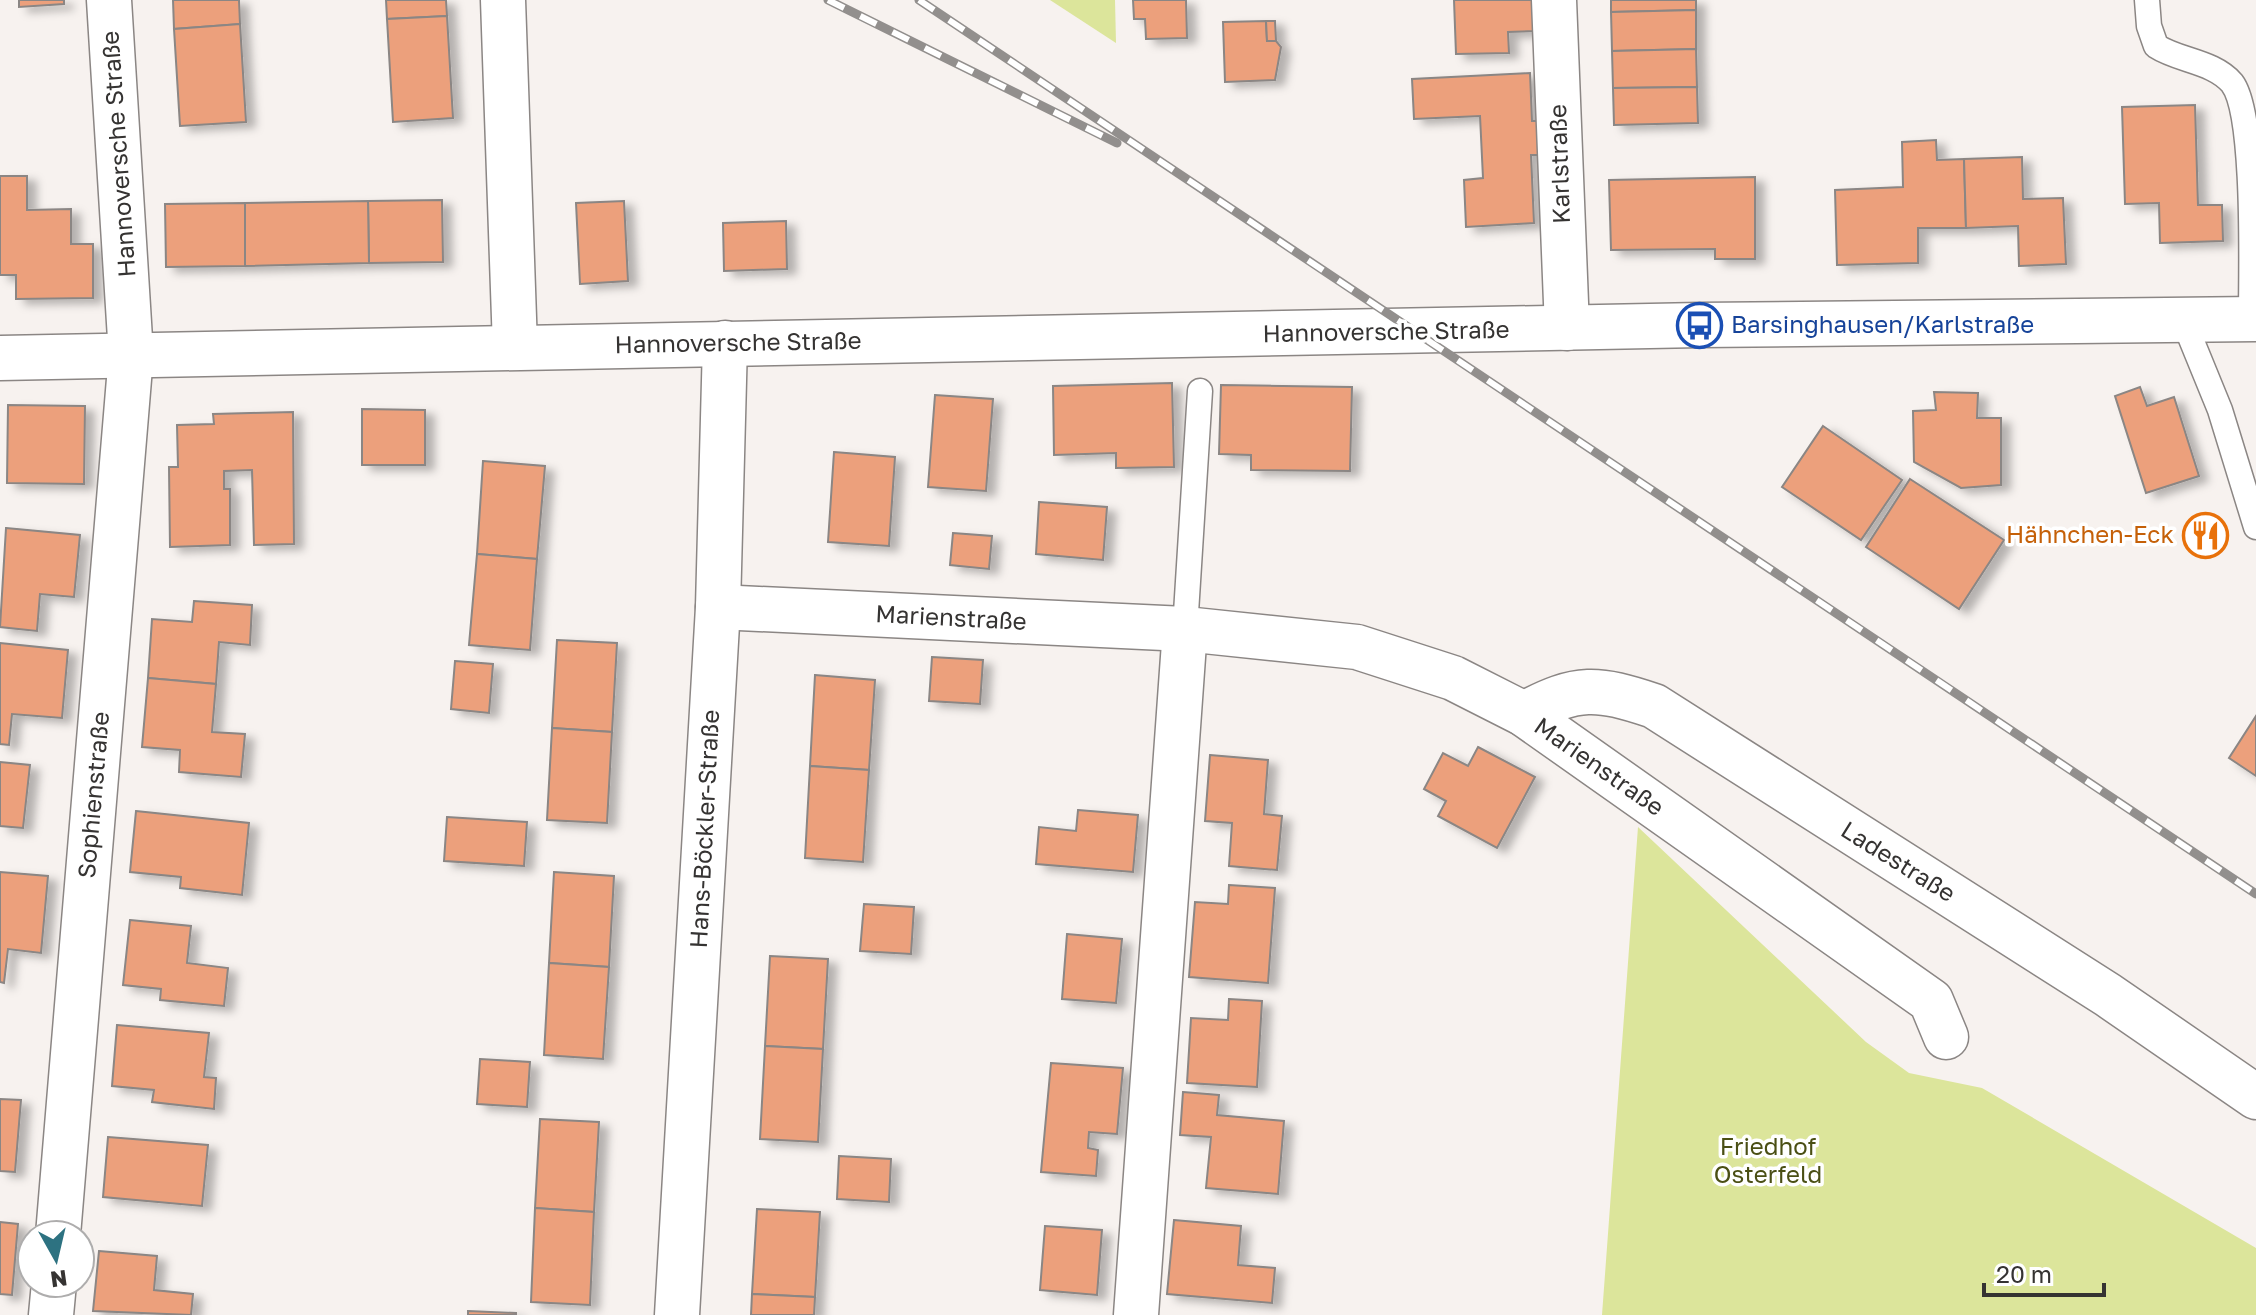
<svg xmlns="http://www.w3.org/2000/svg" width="2256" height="1315" font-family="'Golos Text',sans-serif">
	<defs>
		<filter id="shadow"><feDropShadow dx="9" dy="5" stdDeviation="4" flood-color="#0004"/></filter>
	</defs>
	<rect width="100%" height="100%" fill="#f7f2ef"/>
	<!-- green -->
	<g fill="#dce59b">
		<path d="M1050,0H1115L1116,43Z"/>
		<path d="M1638,827L1866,1042L1909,1073L1982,1088L2256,1248V1315H1602Z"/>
	</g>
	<!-- building -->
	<g fill="#eca07b" stroke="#8b8684" stroke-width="2" filter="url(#shadow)">
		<path d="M19,0H64V4L19,7Z"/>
		<path d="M173,0H239L240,24L174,29Z"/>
		<path d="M386,0H446L447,16L387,19Z"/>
		<path d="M1133,0H1186L1187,38L1146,39L1145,19H1134Z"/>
		<path d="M1454,0H1534L1535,31L1508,32L1509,53L1456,54Z"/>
		<path d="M1611,0H1696V10L1611,12Z"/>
		<path d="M1696,10V49L1612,51L1611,12Z"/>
		<path d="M447,16L453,118L393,122L387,19Z"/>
		<path d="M1266,21L1267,41H1276L1281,47L1275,80L1225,82L1223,22Z"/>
		<path d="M1266,21H1275L1276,41H1267Z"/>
		<path d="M240,24L246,122L180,126L174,29Z"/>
		<path d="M1696,49L1697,87L1613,88L1612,51Z"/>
		<path d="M1530,73L1532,121H1541L1542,155H1531L1534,223L1466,227L1464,180L1483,178L1480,116L1414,119L1412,79Z"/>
		<path d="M1697,87L1698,123L1614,125L1613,88Z"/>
		<path d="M2195,105L2198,205H2222L2223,241L2160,243L2159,203L2125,204L2122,107Z"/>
		<path d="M1936,140L1937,160L1964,159L1966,228H1918V263L1837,265L1835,190L1903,187L1902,142Z"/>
		<path d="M2022,157L2023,199L2063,198L2066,264L2019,266L2018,226L1966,228L1964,159Z"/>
		<path d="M0,176H27V210L71,209V244H93V298L16,299V275H0Z"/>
		<path d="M1755,177V259H1715V249L1611,250L1609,180Z"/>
		<path d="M442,200L443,262L369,263L368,201Z"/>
		<path d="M368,201L369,263L245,266V203Z"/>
		<path d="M624,201L628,281L580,284L576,203Z"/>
		<path d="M245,203V266L166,267L165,204Z"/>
		<path d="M786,221L787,269L724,271L723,223Z"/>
		<path d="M1172,383L1174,467L1116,468V453L1054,455L1053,386Z"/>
		<path d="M1221,385L1352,387L1350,471L1251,470V455L1219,454Z"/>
		<path d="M2140,387L2147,406L2174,397L2199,476L2146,493L2115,396Z"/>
		<path d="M1934,392L1978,393L1977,418H2001V485L1961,488L1914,462L1913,411L1936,410Z"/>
		<path d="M935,395L993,399L986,491L928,487Z"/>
		<path d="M8,405L85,406L84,484L7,483Z"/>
		<path d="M362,409L425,410V465H362Z"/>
		<path d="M293,412L294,544L254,545L252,470L224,471V489H230V545L170,547L169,467H178L177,425L214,424L213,414Z"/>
		<path d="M1823,426L1902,480L1861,540L1782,487Z"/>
		<path d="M834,452L895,457L889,546L828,542Z"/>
		<path d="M483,461L545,466L537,559L477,554Z"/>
		<path d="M1910,479L2004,540L1959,609L1866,547Z"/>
		<path d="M1039,502L1107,507L1103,560L1036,554Z"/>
		<path d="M6,528L80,535L74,597L40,594L37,631L0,627Z"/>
		<path d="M953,533L992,536L989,569L950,565Z"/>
		<path d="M477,554L537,559L530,650L469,645Z"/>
		<path d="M194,601L252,605L250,645L219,642L216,684L148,678L152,619L192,622Z"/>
		<path d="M557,640L617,643L612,732L552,728Z"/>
		<path d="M0,643L68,650L62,718L12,714L9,745L0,744Z"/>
		<path d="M932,657L983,660L980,704L929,701Z"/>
		<path d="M455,661L493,664L489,713L451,709Z"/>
		<path d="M815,675L875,680L869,770L810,766Z"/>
		<path d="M148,678L216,684L212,732L245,734L241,777L179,772L180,750L142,747Z"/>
		<path d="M2256,716V776L2229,758Z"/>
		<path d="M552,728L612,732L607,823L547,820Z"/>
		<path d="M1478,747L1535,777L1497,848L1438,816L1446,801L1424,789L1443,753L1468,766Z"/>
		<path d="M1210,755L1268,760L1264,814L1282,816L1277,870L1229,866L1232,823L1205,821Z"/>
		<path d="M0,762L30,765L23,828L0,826Z"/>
		<path d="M810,766L869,770L863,862L805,858Z"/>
		<path d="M1078,810L1138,815L1133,872L1036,864L1039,827L1076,831Z"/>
		<path d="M136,811L249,823L242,895L180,888L181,877L130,872Z"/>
		<path d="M447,817L527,822L524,866L444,861Z"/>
		<path d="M0,872L48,876L41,953L8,949L4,983L0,982Z"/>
		<path d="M554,872L614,876L609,967L549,963Z"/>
		<path d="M1229,885L1275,888L1268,983L1189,977L1195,902L1228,904Z"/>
		<path d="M864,904L914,907L911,954L860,951Z"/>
		<path d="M130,920L191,926L187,963L228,968L224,1006L160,1000L161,989L123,985Z"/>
		<path d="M1067,934L1122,939L1116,1003L1062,999Z"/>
		<path d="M770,956L828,959L823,1049L765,1046Z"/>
		<path d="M549,963L609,967L603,1059L544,1055Z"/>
		<path d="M1229,999L1262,1001L1257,1087L1187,1083L1191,1018L1228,1020Z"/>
		<path d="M117,1025L209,1033L204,1077L216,1078L214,1109L152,1102L154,1090L112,1086Z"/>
		<path d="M765,1046L823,1049L818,1142L760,1139Z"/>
		<path d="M480,1059L530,1062L527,1107L477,1104Z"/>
		<path d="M1051,1063L1123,1068L1117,1134L1089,1132L1088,1148L1098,1150L1096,1176L1041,1172Z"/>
		<path d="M1183,1092L1219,1095L1217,1115L1284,1121L1278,1194L1206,1188L1211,1137L1180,1135Z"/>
		<path d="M0,1099L21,1100L15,1172L0,1171Z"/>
		<path d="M540,1119L599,1122L594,1212L535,1208Z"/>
		<path d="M108,1137L208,1145L202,1206L103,1197Z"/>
		<path d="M839,1156L891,1159L889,1202L837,1199Z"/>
		<path d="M535,1208L594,1212L590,1305L531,1302Z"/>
		<path d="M757,1209L820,1212L815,1297L752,1294Z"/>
		<path d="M1174,1220L1241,1226L1238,1265L1275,1268L1272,1303L1167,1294Z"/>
		<path d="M0,1222L18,1224L12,1295L0,1294Z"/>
		<path d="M1045,1226L1102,1230L1097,1295L1040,1290Z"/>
		<path d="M99,1251L157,1256L154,1290L193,1294L191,1315L93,1311Z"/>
		<path d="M752,1294L815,1297L814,1315H751Z"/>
		<path d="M468,1311L516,1313V1315H468Z"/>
	</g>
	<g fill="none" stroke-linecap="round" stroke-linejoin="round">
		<defs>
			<g id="lane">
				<path d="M2147,0L2149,26L2156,46C2179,61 2213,61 2232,83C2256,114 2251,272 2251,318"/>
				<path d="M2182,317L2220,410L2256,527"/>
				<path d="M1185,629L1200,391"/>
			</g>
			<g id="street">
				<path d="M503,0L515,347"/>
				<path d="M1554,0L1567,328"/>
				<path d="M718,607L1185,629L1357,647L1453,678L1524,714L1931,1001L1946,1037"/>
				<path d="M1524,714C1578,685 1597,687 1654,706L2108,995L2256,1097"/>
				<path d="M58,1235L131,355L109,0"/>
				<path d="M51,1315L54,1283"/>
				<path d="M677,1315L718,607L725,343"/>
				<path d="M1136,1315L1185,629"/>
			</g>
			<path id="secondary" d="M0,358L1700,325L2256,319"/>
		</defs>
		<!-- lane casing -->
		<use href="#lane" stroke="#8b8684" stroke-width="27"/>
		<!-- street casing -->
		<use href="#street" stroke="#8b8684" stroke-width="47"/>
		<!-- secondary casing -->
		<use href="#secondary" stroke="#8b8684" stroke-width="47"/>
		<!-- lane -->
		<use href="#lane" stroke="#fff" stroke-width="24"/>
		<!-- street -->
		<use href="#street" stroke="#fff" stroke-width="44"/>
		<!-- secondary -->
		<use href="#secondary" stroke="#fff" stroke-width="44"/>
		<defs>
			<g id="rail">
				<path d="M828,0L1117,143"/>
				<path d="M919,0L2256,894"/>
			</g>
		</defs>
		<!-- rail casing -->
		<use href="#rail" stroke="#928f8d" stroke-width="9"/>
		<!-- rail -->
		<use href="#rail" stroke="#fff" stroke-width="6" stroke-dasharray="18" stroke-linecap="butt"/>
	</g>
	<!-- icons -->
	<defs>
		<symbol id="bus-ring" viewBox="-11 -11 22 22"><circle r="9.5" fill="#fff" stroke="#1a4fb4" stroke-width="1.5"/><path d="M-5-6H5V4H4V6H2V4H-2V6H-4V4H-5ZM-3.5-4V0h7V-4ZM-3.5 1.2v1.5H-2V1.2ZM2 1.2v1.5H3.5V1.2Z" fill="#1a4fb4"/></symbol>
		<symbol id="restaurant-ring" viewBox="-11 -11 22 22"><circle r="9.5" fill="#fff" stroke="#e8710a" stroke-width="1.5"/><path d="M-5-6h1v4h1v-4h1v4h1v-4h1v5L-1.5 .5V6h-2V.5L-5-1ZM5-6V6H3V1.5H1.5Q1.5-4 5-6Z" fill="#e8710a"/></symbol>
	</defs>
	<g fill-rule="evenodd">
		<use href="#bus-ring" x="1674" y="300" width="51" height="51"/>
		<use href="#restaurant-ring" x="2180" y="510" width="51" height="51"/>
	</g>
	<g text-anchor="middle" stroke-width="7" stroke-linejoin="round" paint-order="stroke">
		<!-- street labels -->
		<g font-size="24" fill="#353332" stroke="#fff">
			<text transform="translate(119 154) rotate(-94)" y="8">Hannoversche Straße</text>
			<text transform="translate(1560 164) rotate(-92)" y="8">Karlstraße</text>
			<text transform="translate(1386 332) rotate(-1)" y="8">Hannoversche Straße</text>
			<text transform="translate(738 343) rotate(-1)" y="8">Hannoversche Straße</text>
			<text transform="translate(951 618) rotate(3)" y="8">Marienstraße</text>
			<text transform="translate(1599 767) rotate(35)" y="8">Marienstraße</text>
			<text transform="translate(94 795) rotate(-85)" y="8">Sophienstraße</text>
			<text transform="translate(705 829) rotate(-87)" y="8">Hans-Böckler-Straße</text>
			<text transform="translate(1898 862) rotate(32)" y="8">Ladestraße</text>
		</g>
		<!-- transit labels -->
		<g font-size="24" fill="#164399" stroke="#fff" text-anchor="start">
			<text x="1731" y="333">Barsinghausen/Karlstraße</text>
		</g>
		<!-- food labels -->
		<g font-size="24" fill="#c56008" stroke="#fff" text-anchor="end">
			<text x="2174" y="543">Hähnchen-Eck</text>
		</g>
		<!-- park labels -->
		<g font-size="24" fill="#4a4f14" stroke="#fff">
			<text x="1768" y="1155">Friedhof<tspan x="1768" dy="28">Osterfeld</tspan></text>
		</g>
	</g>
	<!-- north arrow -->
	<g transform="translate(56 1259) rotate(172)"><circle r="38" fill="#ffffff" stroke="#aeadad" stroke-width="2"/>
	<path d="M0-6L14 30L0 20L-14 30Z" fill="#2d7281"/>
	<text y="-12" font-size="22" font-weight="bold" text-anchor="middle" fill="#353332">N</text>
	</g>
	<!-- scale -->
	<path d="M1984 1283v12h120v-12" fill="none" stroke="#353332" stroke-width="4"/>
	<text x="1996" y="1283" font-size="24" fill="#353332" stroke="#ffffff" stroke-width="6" paint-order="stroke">20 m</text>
</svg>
